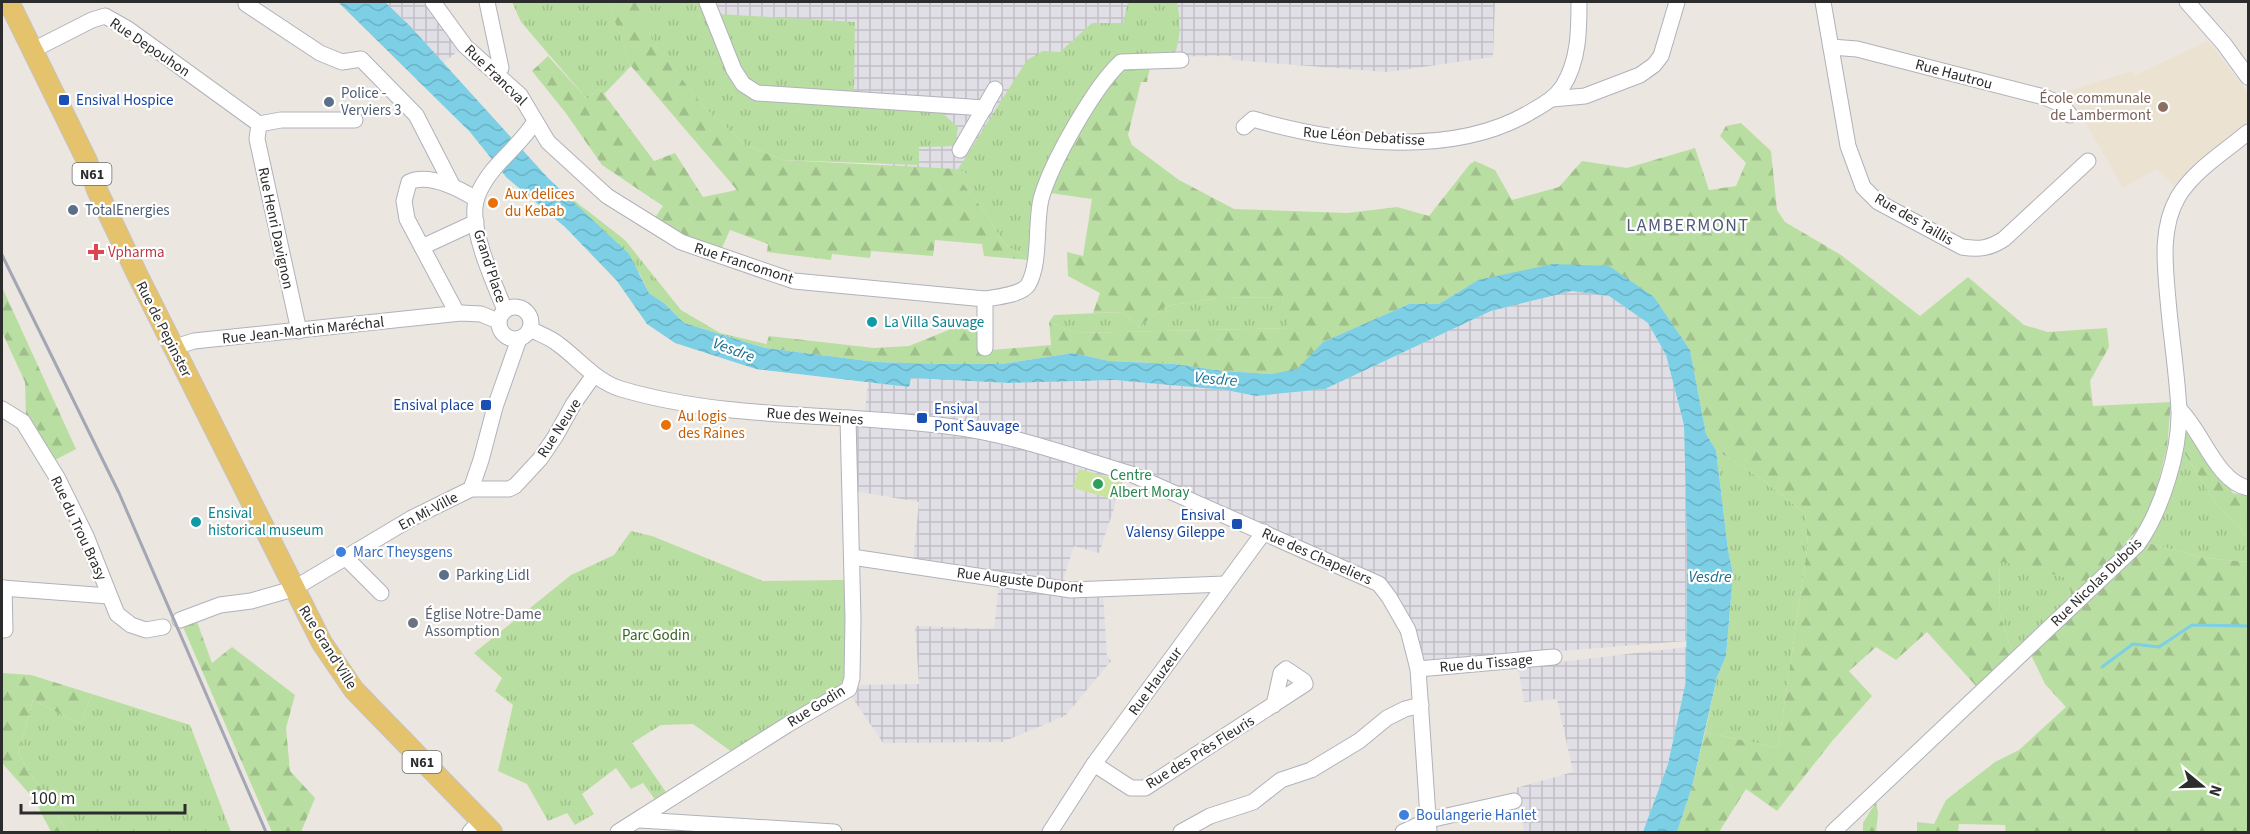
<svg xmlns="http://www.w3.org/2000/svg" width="2250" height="834" font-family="'Source Sans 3',sans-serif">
	<defs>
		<pattern id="industrial-grid" width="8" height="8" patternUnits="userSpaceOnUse" patternTransform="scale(1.5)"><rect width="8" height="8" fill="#e1dfe6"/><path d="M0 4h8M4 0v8" fill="none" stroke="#c1c0c5"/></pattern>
		<pattern id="grass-tufts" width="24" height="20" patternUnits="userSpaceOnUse" patternTransform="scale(1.5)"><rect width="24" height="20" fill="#b9dea1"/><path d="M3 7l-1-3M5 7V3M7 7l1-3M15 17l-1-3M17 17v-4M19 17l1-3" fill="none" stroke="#9fbf8b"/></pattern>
		<pattern id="forest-firs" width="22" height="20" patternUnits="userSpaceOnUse" patternTransform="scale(1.5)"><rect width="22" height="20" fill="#b9dea1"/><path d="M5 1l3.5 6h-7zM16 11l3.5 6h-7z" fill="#9fbf8b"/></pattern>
		<pattern id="water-waves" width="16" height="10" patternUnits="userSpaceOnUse" patternTransform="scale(1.5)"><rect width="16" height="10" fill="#7ccfe5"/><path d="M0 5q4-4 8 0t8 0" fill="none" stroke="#6bb2c5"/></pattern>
	</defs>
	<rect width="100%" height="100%" fill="#ece6e0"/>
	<!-- industrial -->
	<g fill="url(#industrial-grid)">
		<path d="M385,2H430L463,47L443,63L410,26Z"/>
		<path d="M608,2H1495L1493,57L1387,72L1232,60L1231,56L1125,57L1038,172L975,199L631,66Z"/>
		<path d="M1572,291L1609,296L1648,323L1666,355L1684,425L1687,548L1686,641L1422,662L1379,578L1126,468L865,412L868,382L909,387L911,378L1009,383L1114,380L1226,390L1256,396L1325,389L1491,311Z"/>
		<path d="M852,423L954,431L1024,447L1124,478L1099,553L1074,546L1062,583L913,562L919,502L854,491Z"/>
		<path d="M999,583L1103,593L1107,656L1111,661L1065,716L1002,742L883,743L852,697L860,685L919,684L915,626L994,629Z"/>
		<path d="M1687,647L1686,681L1668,764L1643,832H1524L1516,788L1573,772L1557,699L1524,702L1518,667Z"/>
	</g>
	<!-- education -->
	<path fill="#ece2d1" d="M2208,41L2248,93V121L2194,164L2174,185L2156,169L2123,188L2068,91L2132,71L2135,75Z"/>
	<!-- grass -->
	<g fill="url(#grass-tufts)">
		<path d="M512,2H608L631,66L604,94L599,89L587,99L521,22Z"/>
		<path d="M637,2H701L734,86L758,98L940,111L958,127L955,146L919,147V165L783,160L746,145L703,106L653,42Z"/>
		<path d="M1128,2H1177C1181,22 1181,39 1173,59L1124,57L1042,182L1030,260L1004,244L987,215L963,184L967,174L958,169L1027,60L1043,51L1060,52L1092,23H1123Z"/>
		<path d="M718,14L855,22L854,92L768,87L749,81L738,68Z"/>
		<path d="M562,191L625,240L681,310L720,333L766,344L765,348L684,323L665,304L649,293L640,274Z"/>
		<path d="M1282,297L1290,328L1076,333L1049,322L1054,315L1122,312L1139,327L1166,306L1219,298Z"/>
		<path d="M2182,449L2215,502L2248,538V562L2205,558L2148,543L2165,512Z"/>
		<path d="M1716,450L1760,478L1805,513L1808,543L1778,748L1705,732L1717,677L1726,656L1733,574L1728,550Z"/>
		<path d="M631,531L652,536L763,581L846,580L847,675L839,687L732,752L693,724L661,725L632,743L668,795L656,801L643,783L631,789L616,768L582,794L594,814L575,825L567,813L548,821L527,784L498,771L513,705L495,691L502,678L474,653L571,575L614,555Z"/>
		<path d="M1999,560L2068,578L2072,597L2012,652L2000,614Z"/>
		<path d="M92,694L190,725L231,832H68L18,754L33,700L80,724Z"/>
	</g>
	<!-- forest -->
	<g fill="url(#forest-firs)">
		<path d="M608,2H637L653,42L703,106L746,145L783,160L958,169L967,174L963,184L987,215L1004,244L1030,260L984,256L982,244L935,240L933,256L871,251L870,258L832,254L831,260L767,252L768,244L730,230L719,254L652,222L663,206L602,165L565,112L532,71L548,56L587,99L599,89L604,94L654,161L675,153L703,197L737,190L631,66Z"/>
		<path d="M1151,62L1147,82H1141L1128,135L1132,145L1179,180L1234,209L1347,213L1397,207L1429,216L1470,164L1475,161L1495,170L1512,200L1559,187L1582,161L1627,168L1695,148L1709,190L1736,186L1746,163L1720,136L1726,126L1741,123L1771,151L1777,210L1785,222L1841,255L1920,316L1968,277L2024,325L2048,332L2107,328L2109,347L2090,381L2093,406L2171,402L2167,447L2158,484L2145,521L2108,563L2072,597L2067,578L1999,561L2000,614L2012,652L1976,686L1927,632L1896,660L1876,647L1849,671L1872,696L1833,740L1777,811L1746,789L1719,832H1677L1692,787L1705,732L1778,748L1808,543L1805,513L1760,478L1716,450L1706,434L1690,350L1654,297L1478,280L1439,304H1409L1323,342L1297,370L1271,374L1223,371L1175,364L1109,361L1073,353L1001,364H941L876,362L765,348L769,336L874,348L909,346L961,325L977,331L991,350L1051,345L1049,322L1076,333L1289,328L1282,297L1219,298L1166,306L1139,327L1122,312L1093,313L1100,293L1068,276L1067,252L1083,256L1092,199L1050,193L1048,181L1121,64Z"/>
		<path d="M2,287L76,449L53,461L26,415L25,382L2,332Z"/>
		<path d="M2185,425L2233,493L2248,496V538L2215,502L2182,449Z"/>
		<path d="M2148,543L2205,558L2248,562V832H2006L2005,825L1959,824L1958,832H1917V822L1934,824L1946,800L1995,762L2019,750L2066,707L2045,684L2031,655Z"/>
		<path d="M196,619L212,663L232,647L295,695L286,728L290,771L315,798L301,832H272L183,627Z"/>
		<path d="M2,673L31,675L92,694L80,724L33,700L18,754L68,832H51L35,800L2,763Z"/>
		<path d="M1876,802L1878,813L1876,832H1863V823Z"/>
	</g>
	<!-- pitch -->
	<path fill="#cae49e" d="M1079,469L1122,481L1116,500L1073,488Z"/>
	<!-- water -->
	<path fill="url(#water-waves)" d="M338,2H385L410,26L548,178L629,254L649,293L665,304L684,323L765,348L876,362L941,364H1001L1073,353L1109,361L1175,364L1223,371L1271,374L1297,369L1323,342L1409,304H1439L1478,280L1553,264L1609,266L1654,297L1690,350L1706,434L1716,450L1728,550L1733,574L1726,656L1717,677L1692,787L1677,832H1643L1668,764L1686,681L1687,548L1684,425L1666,355L1648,323L1609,296L1572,291L1491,311L1325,389L1256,396L1226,390L1114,380L1009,383L911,378L909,387L756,369L675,343L647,324L617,281L565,227L507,178L470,132Z"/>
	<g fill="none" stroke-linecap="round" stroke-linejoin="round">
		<!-- stream -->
		<path stroke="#7ccfe5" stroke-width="3" d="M2102,667L2133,644L2159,647L2192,625L2248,626"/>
		<defs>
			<g id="minor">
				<path d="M433,2L465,46L520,95L548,142L607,196L681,242L794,281L985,299C997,297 1021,295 1028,285C1041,263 1035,224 1041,199C1051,163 1094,87 1121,62L1181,60"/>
				<path d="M487,2L501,68"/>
				<path d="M707,2L734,70L743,84L757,93L985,108"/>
				<path d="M1823,2L1848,146L1863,187L1878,202L1962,247C1980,250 1990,248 2004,239L2088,161"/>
				<path d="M2187,2L2224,44L2248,77"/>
				<path d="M246,4L320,53L342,62L361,59L416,115L452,185"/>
				<path d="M1831,47L1857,49L2044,97L2061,104L2070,115"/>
				<path d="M33,50L92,20L105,16L128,29L259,124"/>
				<path d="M1552,99L1585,96L1640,75L1654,65L1661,56L1677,2"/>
				<path d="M259,124L257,139L299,331"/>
				<path d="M259,124L281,120H355"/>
				<path d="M1244,127L1253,119C1336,143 1449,158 1527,114C1540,106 1554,100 1563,86C1579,60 1579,30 1579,2"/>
				<path d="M960,150L995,89"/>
				<path d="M422,247L476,222"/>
				<path d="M985,299V348"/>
				<circle cx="515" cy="323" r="16"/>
				<path d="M505,310C494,283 472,235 475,207C476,195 485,180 493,170C507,153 524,140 535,121"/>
				<path d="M457,313L407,219L404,201L409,182C429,173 458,188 476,199"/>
				<path d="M530,329C539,334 550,337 558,344C579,359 595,381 621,389C726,420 838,413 946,426C1009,433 1071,456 1131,474L1379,584L1389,597L1408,630L1418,669L1429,832"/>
				<path d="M175,347L194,341L461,313L481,314L498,321"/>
				<path d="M2,409L23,422L58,479L86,536L117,614L131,625L146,630L163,627"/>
				<path d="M2179,409C2203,432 2216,481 2248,488"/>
				<path d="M471,489L481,460L495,407L519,339"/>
				<path d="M852,557L1071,590L1225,584"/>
				<path d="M346,558L381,593"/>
				<path d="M2,588L109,596"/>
				<path d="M180,620L220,605L251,601L293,589L412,518L471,489H509L515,486L540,459L555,437L574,403L594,375"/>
				<path d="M2,630H5L4,588"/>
				<path d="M1418,669L1554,657"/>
				<path d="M1094,764L1131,788H1145L1305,684L1304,681L1286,669L1281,673L1274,705"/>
				<path d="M640,820L834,832"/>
				<path d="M470,832L480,821"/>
				<path d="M618,832L787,725L849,689L852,678L853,619L848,418"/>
				<path d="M1050,832L1094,764L1264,532"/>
				<path d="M1181,832L1210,816L1253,802L1281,780L1311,770L1359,741L1387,718L1405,709L1421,705"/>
				<path d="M1403,832L1429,820L1514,801"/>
				<path d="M1833,832L2138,544C2162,510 2180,451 2179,410C2177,373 2171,336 2168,300C2165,266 2160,228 2178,197C2194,170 2225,152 2248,132"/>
			</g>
			<path id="major" d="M9,2L87,161L97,190L137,274L322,643L354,690L492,832"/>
		</defs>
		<!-- minor casing -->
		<use href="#minor" stroke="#b0b2bb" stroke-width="17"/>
		<!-- major casing -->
		<use href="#major" stroke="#c4c4c4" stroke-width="22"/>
		<!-- minor -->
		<use href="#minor" stroke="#fff" stroke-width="15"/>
		<!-- major -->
		<use href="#major" stroke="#e5c26c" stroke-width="20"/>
		<!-- rail -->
		<path stroke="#a3a6b4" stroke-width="3" d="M2,255L119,493L266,832"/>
	</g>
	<!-- markers -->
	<g fill="#1a4fb4" stroke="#fff" stroke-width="2">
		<rect x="58" y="94" width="12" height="12" rx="3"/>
		<rect x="480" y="399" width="12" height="12" rx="3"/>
		<rect x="916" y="412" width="12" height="12" rx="3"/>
		<rect x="1231" y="518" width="12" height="12" rx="3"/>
	</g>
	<g fill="#5c6f8a" stroke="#fff" stroke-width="2">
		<circle cx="329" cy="102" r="6"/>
		<circle cx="73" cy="210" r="6"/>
		<circle cx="444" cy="575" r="6"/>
	</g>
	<circle fill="#8d6e63" stroke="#fff" stroke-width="2" cx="2163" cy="107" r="6"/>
	<g fill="#e8710a" stroke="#fff" stroke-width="2">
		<circle cx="493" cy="203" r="6"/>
		<circle cx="666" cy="425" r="6"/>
	</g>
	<path fill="#e0444e" stroke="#fff" stroke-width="2" d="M93 243h6v6h6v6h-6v6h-6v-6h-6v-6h6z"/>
	<g fill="#0f9aa8" stroke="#fff" stroke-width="2">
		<circle cx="872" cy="322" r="6"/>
		<circle cx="196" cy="522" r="6"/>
	</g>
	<circle fill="#2e9e5b" stroke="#fff" stroke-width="2" cx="1098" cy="484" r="6"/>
	<g fill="#3f7fe0" stroke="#fff" stroke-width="2">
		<circle cx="341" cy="552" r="6"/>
		<circle cx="1404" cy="815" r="6"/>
	</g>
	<circle fill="#6b7280" stroke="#fff" stroke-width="2" cx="413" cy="623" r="6"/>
	<g text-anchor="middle" stroke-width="4.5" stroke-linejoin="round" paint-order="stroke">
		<!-- shield labels -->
		<g fill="#fff" stroke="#6b6b6b" stroke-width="1.5">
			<rect x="72.5" y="163" width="39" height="22" rx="4.5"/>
			<rect x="402.5" y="751" width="39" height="22" rx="4.5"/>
		</g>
		<g font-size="14" font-weight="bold" fill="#2c2c2c">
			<text x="92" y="179">N61</text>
			<text x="422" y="767">N61</text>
		</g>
		<!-- street labels -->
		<g font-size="15" fill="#2c2c2c" stroke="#fff">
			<text transform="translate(150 47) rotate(34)" y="5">Rue Depouhon</text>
			<text transform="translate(1954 74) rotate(15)" y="5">Rue Hautrou</text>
			<text transform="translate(496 75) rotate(44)" y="5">Rue Francval</text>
			<text transform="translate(1364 136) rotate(4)" y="5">Rue Léon Debatisse</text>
			<text transform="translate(1914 219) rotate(30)" y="5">Rue des Taillis</text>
			<text transform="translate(276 228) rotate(78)" y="5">Rue Henri Davignon</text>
			<text transform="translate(744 263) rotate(18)" y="5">Rue Francomont</text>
			<text transform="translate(490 266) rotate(72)" y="5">Grand'Place</text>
			<text transform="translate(164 329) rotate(63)" y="5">Rue de Pepinster</text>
			<text transform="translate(303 330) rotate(-6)" y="5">Rue Jean-Martin Maréchal</text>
			<text transform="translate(815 416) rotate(4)" y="5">Rue des Weines</text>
			<text transform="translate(559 428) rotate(-57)" y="5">Rue Neuve</text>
			<text transform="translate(428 511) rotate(-28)" y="5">En Mi-Ville</text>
			<text transform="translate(79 528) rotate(65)" y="5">Rue du Trou Brasy</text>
			<text transform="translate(1317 556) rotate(24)" y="5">Rue des Chapeliers</text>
			<text transform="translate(1020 580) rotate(7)" y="5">Rue Auguste Dupont</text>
			<text transform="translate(2096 582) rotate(-44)" y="5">Rue Nicolas Dubois</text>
			<text transform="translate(328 647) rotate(58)" y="5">Rue Grand'Ville</text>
			<text transform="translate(1486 663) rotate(-5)" y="5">Rue du Tissage</text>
			<text transform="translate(1155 681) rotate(-54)" y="5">Rue Hauzeur</text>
			<text transform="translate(816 706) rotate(-32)" y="5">Rue Godin</text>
			<text transform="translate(1200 752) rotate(-32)" y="5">Rue des Près Fleuris</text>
		</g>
		<!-- service labels -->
		<g font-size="15" fill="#4e5e75" stroke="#fff" text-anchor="start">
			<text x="341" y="98">Police -<tspan x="341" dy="17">Verviers 3</tspan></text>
			<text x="85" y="215">TotalEnergies</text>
			<text x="456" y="580">Parking Lidl</text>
		</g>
		<!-- education labels -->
		<g font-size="15" fill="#785e54" stroke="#fff" text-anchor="end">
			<text x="2151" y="103">École communale<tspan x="2151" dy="17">de Lambermont</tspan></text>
		</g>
		<!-- transit labels -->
		<g font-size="15" fill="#164399" stroke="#fff" text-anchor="start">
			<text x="76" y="105">Ensival Hospice</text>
			<text x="474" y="410" text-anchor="end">Ensival place</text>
			<text x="934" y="414">Ensival<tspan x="934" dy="17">Pont Sauvage</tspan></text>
			<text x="1225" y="520" text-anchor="end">Ensival<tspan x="1225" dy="17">Valensy Gileppe</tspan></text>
		</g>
		<!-- food labels -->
		<g font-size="15" fill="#c56008" stroke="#fff" text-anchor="start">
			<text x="505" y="199">Aux delices<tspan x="505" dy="17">du Kebab</tspan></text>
			<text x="678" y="421">Au logis<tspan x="678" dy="17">des Raines</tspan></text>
		</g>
		<!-- health labels -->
		<g font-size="15" fill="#be3a42" stroke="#fff" text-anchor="start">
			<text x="108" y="257">Vpharma</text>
		</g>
		<!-- culture labels -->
		<g font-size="15" fill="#0d838f" stroke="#fff" text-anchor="start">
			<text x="884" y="327">La Villa Sauvage</text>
			<text x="208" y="518">Ensival<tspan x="208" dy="17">historical museum</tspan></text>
		</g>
		<!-- leisure labels -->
		<g font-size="15" fill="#27864d" stroke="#fff" text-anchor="start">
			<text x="1110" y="480">Centre<tspan x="1110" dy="17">Albert Moray</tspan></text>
		</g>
		<!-- shop labels -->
		<g font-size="15" fill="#366cbe" stroke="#fff" text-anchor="start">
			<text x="353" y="557">Marc Theysgens</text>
			<text x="1416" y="820">Boulangerie Hanlet</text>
		</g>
		<!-- worship labels -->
		<g font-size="15" fill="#5b616d" stroke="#fff" text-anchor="start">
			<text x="425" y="619">Église Notre-Dame<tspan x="425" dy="17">Assomption</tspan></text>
		</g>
		<!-- park labels -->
		<g font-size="15" fill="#336421" stroke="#fff">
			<text x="656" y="640">Parc Godin</text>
		</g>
		<!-- water labels -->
		<g font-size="16" font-style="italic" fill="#197093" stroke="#fff">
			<text transform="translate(734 349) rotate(20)" y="6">Vesdre</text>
			<text transform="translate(1216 378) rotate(5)" y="6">Vesdre</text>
			<text x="1710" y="582">Vesdre</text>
		</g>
		<!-- quarter labels -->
		<g font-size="18" letter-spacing="1.5" fill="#505a79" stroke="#fff">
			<text x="1688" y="231">LAMBERMONT</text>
		</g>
	</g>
	<!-- border -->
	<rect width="2250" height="834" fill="none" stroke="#2c2c2c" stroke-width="6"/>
	<!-- north arrow -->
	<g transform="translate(2202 786) rotate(109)" stroke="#ffffff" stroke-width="4.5" paint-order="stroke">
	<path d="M0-4.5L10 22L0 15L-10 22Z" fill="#2c2c2c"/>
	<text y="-9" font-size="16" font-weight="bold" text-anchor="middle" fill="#2c2c2c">N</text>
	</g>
	<!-- scale -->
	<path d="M21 804v9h164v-9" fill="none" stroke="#2c2c2c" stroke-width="3"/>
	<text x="30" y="804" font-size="18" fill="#2c2c2c" stroke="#ffffff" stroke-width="4.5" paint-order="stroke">100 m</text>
</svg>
